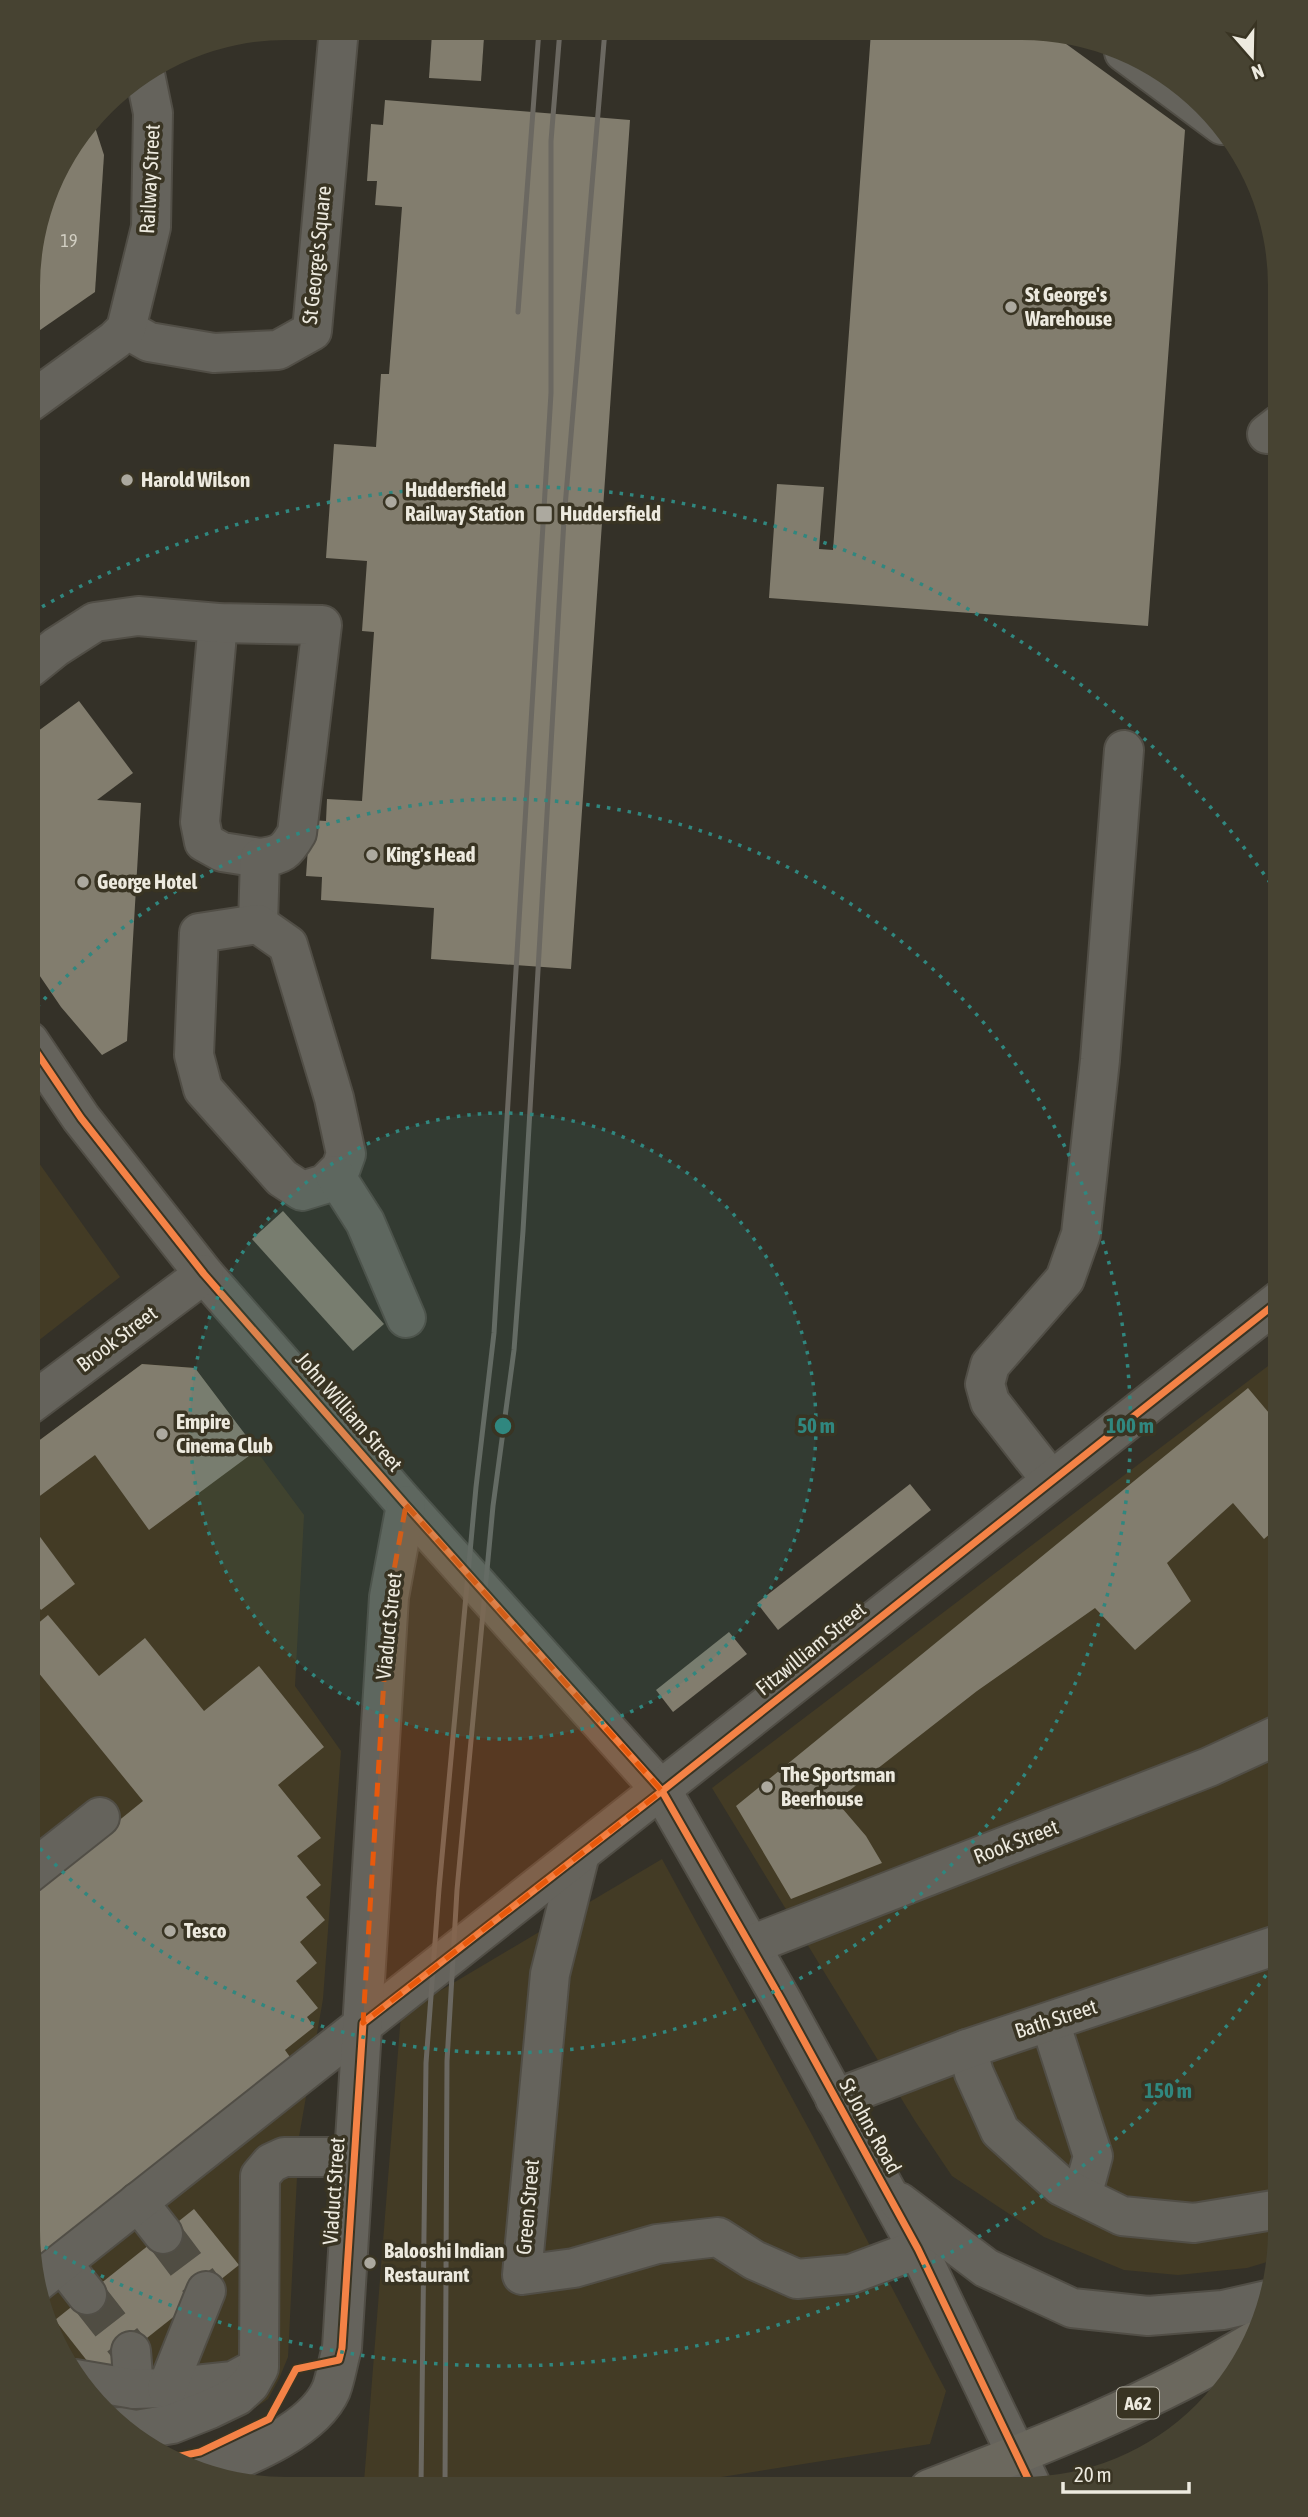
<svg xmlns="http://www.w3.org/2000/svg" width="1308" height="2517" font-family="'Asap Condensed',sans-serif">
	<rect width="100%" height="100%" fill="#343128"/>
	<!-- built -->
	<g fill="#433b25">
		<path d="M29,1149L120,1277L29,1348Z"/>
		<path d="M1280,1357L1279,2248L1277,2259L1247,2268L1178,2275L1124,2270L1044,2237L952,2176L915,2121L712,1788Z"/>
		<path d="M142,1364L195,1368L304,1515L295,1686L341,1751L323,1999L299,2137L288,2357L279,2379L268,2399L246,2414L198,2434L116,2425L71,2374L42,2314L28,2231L29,1448Z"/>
		<path d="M662,1859L810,2131L946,2391L930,2444L690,2482L485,2487H416L364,2482L401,2014Z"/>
	</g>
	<!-- building -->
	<g fill="#827d6e">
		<path d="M871,32L1051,33L1185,130L1148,626L769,598L777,484L824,487L819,549L833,550Z"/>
		<path d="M432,34L484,37L481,81L429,78Z"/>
		<path d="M385,100L630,120L571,969L431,959L434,908L321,900L322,877L306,876L310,820L326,821L327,799L362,801L374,632L362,631L367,561L326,558L334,444L376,447L381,374H389L402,207L375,205L377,181H367L371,124L383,125Z"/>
		<path d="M93,121L104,155L95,292L30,337V253L55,171Z"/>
		<path d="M79,701L133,773L97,800L141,803L127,1041L102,1055L61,1007L29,960L30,737Z"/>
		<path d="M283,1211L384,1324L353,1351L252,1239Z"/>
		<path d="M142,1364L195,1368L257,1450L149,1530L95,1455L29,1504V1448Z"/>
		<path d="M1248,1388L1280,1426V1525L1264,1539L1233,1503L1167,1563L1191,1601L1135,1650L1095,1608L977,1691L836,1801L866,1836L882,1863L791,1899L736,1806Z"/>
		<path d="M910,1484L931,1510L778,1630L757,1603Z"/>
		<path d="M29,1522L75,1584L41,1610L29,1593Z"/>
		<path d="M48,1615L99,1676L145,1638L204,1711L259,1666L324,1747L278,1785L321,1838L297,1856L321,1885L306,1897L325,1920L300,1942L317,1963L296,1981L318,2008L307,2017L314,2027L285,2050L290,2057L33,2264L28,2231V1894L143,1801L29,1661V1631Z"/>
		<path d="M729,1632L747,1654L673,1712L656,1690Z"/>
		<path d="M194,2209L239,2265L99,2376L55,2320Z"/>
	</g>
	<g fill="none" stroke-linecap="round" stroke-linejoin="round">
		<!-- minor-tunnel -->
		<g stroke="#504d43" stroke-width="38" stroke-dasharray="38 19" stroke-linecap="butt">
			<path d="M163,2234L206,2291"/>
			<path d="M87,2295L131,2351"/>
		</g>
		<defs>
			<g id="minor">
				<path d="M1124,52L1222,125"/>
				<path d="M126,329L149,342L214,353L278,350L312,331L339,28"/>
				<path d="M30,402L115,340L126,329L151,227L153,113L145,74"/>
				<path d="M1267,434L1280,424"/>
				<path d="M218,623L200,822L204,842L222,852L260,858"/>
				<path d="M30,668L56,647L95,622L138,616L218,623L322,625L297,833C286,852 282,855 260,858L258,924"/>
				<path d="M258,924L288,945L334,1098L346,1154L341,1168L325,1184L302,1191L282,1178L203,1089L194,1055L199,933Z"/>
				<path d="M29,1041L81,1118L204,1274L406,1505L662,1791L781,1999L918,2249L1032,2487"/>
				<path d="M335,1175L365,1222L406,1318"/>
				<path d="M29,1405L204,1274"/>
				<path d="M1051,1480L990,1402L985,1384L990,1365L1065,1279L1081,1234L1100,1060L1124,750"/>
				<path d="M580,1854L550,1974L522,2275L574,2268L657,2244L718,2237L754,2260L797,2279L851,2274L918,2249"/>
				<path d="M28,1874L100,1817"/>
				<path d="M751,1945L1209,1767L1280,1734"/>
				<path d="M1050,2022L1093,2156L1082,2196"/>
				<path d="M967,2049L974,2073L1000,2131L1061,2186L1122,2216L1194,2223L1279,2209"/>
				<path d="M835,2099L967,2049L1280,1944"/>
				<path d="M138,2202L163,2234"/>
				<path d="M899,2202L986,2268L1072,2308L1148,2316L1223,2310L1267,2300"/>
				<path d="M62,2263L87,2295"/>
				<path d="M36,2283C450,1954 866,1629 1280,1300"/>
				<path d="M131,2351L134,2389"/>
				<path d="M75,2379L134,2389L167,2388L233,2381L248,2373"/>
				<path d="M167,2388L206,2291"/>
				<path d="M119,2427L136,2430L172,2424L210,2409L237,2396L250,2384L259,2368L260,2176L271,2163L284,2157H353"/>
				<path d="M206,2473C245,2457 313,2431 331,2390C336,2377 338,2361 342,2348L389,1597L406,1505"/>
			</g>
			<path id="highway" d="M929,2489C1041,2446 1151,2403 1254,2341"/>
		</defs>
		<!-- minor casing -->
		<use href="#minor" stroke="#514e46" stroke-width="42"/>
		<!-- highway casing -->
		<use href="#highway" stroke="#514e46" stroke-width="42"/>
		<!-- minor -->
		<use href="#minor" stroke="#65635c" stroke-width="38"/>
		<!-- highway -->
		<use href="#highway" stroke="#6b685e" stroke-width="38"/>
		<!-- rail -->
		<g stroke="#6b6861" stroke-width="5">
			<path d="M518,312L539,30"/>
			<path d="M421,2487L426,2063L439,1889L476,1487L494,1333L551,393V141L560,30"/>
			<path d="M445,2487L447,2061L457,1890L493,1506L514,1350L523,1231L564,519L605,30"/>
		</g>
		<defs>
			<g id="cycleway">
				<path d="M29,1041L81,1118L204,1274L406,1505L662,1791L781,1999L918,2249L1032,2487"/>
				<path d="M166,2459L200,2452L269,2419L296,2369L339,2360L342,2348L363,2023L662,1791L1280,1300"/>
			</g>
		</defs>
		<!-- cycleway casing -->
		<use href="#cycleway" stroke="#393423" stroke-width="11"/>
		<!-- cycleway -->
		<use href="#cycleway" stroke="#f48246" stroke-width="7"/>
	</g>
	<!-- marked area -->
	<path fill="#e8590c" fill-opacity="0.2" stroke="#e8590c" stroke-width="5" stroke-dasharray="14 9" stroke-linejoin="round" d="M406,1505L662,1791L363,2023L389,1597Z"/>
	<!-- distance rings -->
	<circle cx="503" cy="1426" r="313" fill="#30877f" fill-opacity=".12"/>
	<g fill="none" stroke="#30877f" stroke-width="3.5" stroke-dasharray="3.5 7">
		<circle cx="503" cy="1426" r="313"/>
		<path d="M30 1015A627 627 0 1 1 30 1837"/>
		<path d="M1278 1958A940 940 0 0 1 33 2240M33 612A940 940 0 0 1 1278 894"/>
	</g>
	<!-- markers -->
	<g fill="#aca99f" stroke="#393423" stroke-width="2.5">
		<circle cx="1011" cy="307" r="7"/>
		<circle cx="127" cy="480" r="7"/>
		<circle cx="391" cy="502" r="7"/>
		<rect x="535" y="505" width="18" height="18" rx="3.5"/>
		<circle cx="372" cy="855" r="7"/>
		<circle cx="83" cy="882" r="7"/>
		<circle cx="162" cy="1434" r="7"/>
		<circle cx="767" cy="1787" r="7"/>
		<circle cx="170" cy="1931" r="7"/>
		<circle cx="370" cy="2263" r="7"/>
	</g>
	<g text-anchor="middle" stroke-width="7" stroke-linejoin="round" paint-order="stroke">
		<!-- number labels -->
		<g font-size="18" fill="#d2cfc3">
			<text x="69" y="247">19</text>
		</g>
		<!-- shield labels -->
		<rect fill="#393423" stroke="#b7b3a7" stroke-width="2" x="1117" y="2387.5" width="42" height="31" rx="5"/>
		<g font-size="19" font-weight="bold" fill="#edeadf">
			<text x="1138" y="2410">A62</text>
		</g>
		<!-- street labels -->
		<g font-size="21" fill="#edeadf" stroke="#393423">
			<text transform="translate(150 179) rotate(-87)" y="7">Railway Street</text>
			<text transform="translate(317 255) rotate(-84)" y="7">St George's Square</text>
			<text transform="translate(117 1339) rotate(-37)" y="7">Brook Street</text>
			<text transform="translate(349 1412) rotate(49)" y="7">John William Street</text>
			<text transform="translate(389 1626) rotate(-84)" y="7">Viaduct Street</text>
			<text transform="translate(811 1649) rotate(-39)" y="7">Fitzwilliam Street</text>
			<text transform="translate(1016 1842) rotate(-21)" y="7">Rook Street</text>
			<text transform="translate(1056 2019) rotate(-18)" y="7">Bath Street</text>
			<text transform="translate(870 2126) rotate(61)" y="7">St Johns Road</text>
			<text transform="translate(334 2191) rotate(-86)" y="7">Viaduct Street</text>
			<text transform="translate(528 2207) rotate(-85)" y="7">Green Street</text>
		</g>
		<!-- poi labels -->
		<g font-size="21" font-weight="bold" fill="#edeadf" stroke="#393423" text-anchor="start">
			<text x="1025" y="302">St George's<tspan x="1025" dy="24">Warehouse</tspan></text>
			<text x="141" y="487">Harold Wilson</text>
			<text x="405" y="497">Huddersfield<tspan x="405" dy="24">Railway Station</tspan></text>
			<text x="560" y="521">Huddersfield</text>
			<text x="386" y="862">King's Head</text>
			<text x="97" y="889">George Hotel</text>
			<text x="176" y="1429">Empire<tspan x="176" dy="24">Cinema Club</tspan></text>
			<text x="781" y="1782">The Sportsman<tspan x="781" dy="24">Beerhouse</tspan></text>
			<text x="184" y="1938">Tesco</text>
			<text x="384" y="2258">Balooshi Indian<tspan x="384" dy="24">Restaurant</tspan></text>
		</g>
	</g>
	<!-- crop -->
	<path d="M0 0H1308V2517H0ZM286 40H1022A246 246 0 0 1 1268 286V2231A246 246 0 0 1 1022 2477H286A246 246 0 0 1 40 2231V286A246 246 0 0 1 286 40Z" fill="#474332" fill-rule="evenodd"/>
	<circle cx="503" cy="1426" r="10" fill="#30877f" stroke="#393423" stroke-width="3.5"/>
	<g font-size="21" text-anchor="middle" font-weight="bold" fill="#30877f" stroke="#393423" stroke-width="7" stroke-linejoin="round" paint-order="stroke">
		<text x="816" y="1433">50 m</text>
		<text x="1130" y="1433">100 m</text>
		<text x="1168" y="2098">150 m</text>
	</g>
	<!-- north arrow -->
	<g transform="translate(1252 56) rotate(160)" stroke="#393423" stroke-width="5" paint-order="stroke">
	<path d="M0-5L12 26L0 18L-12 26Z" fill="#edeadf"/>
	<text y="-10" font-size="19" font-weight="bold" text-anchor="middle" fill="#edeadf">N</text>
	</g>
	<!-- scale -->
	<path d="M1063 2482v10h126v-10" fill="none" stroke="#edeadf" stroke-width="3.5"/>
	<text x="1074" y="2482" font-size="21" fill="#edeadf" stroke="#393423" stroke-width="5" paint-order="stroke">20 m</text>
</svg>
